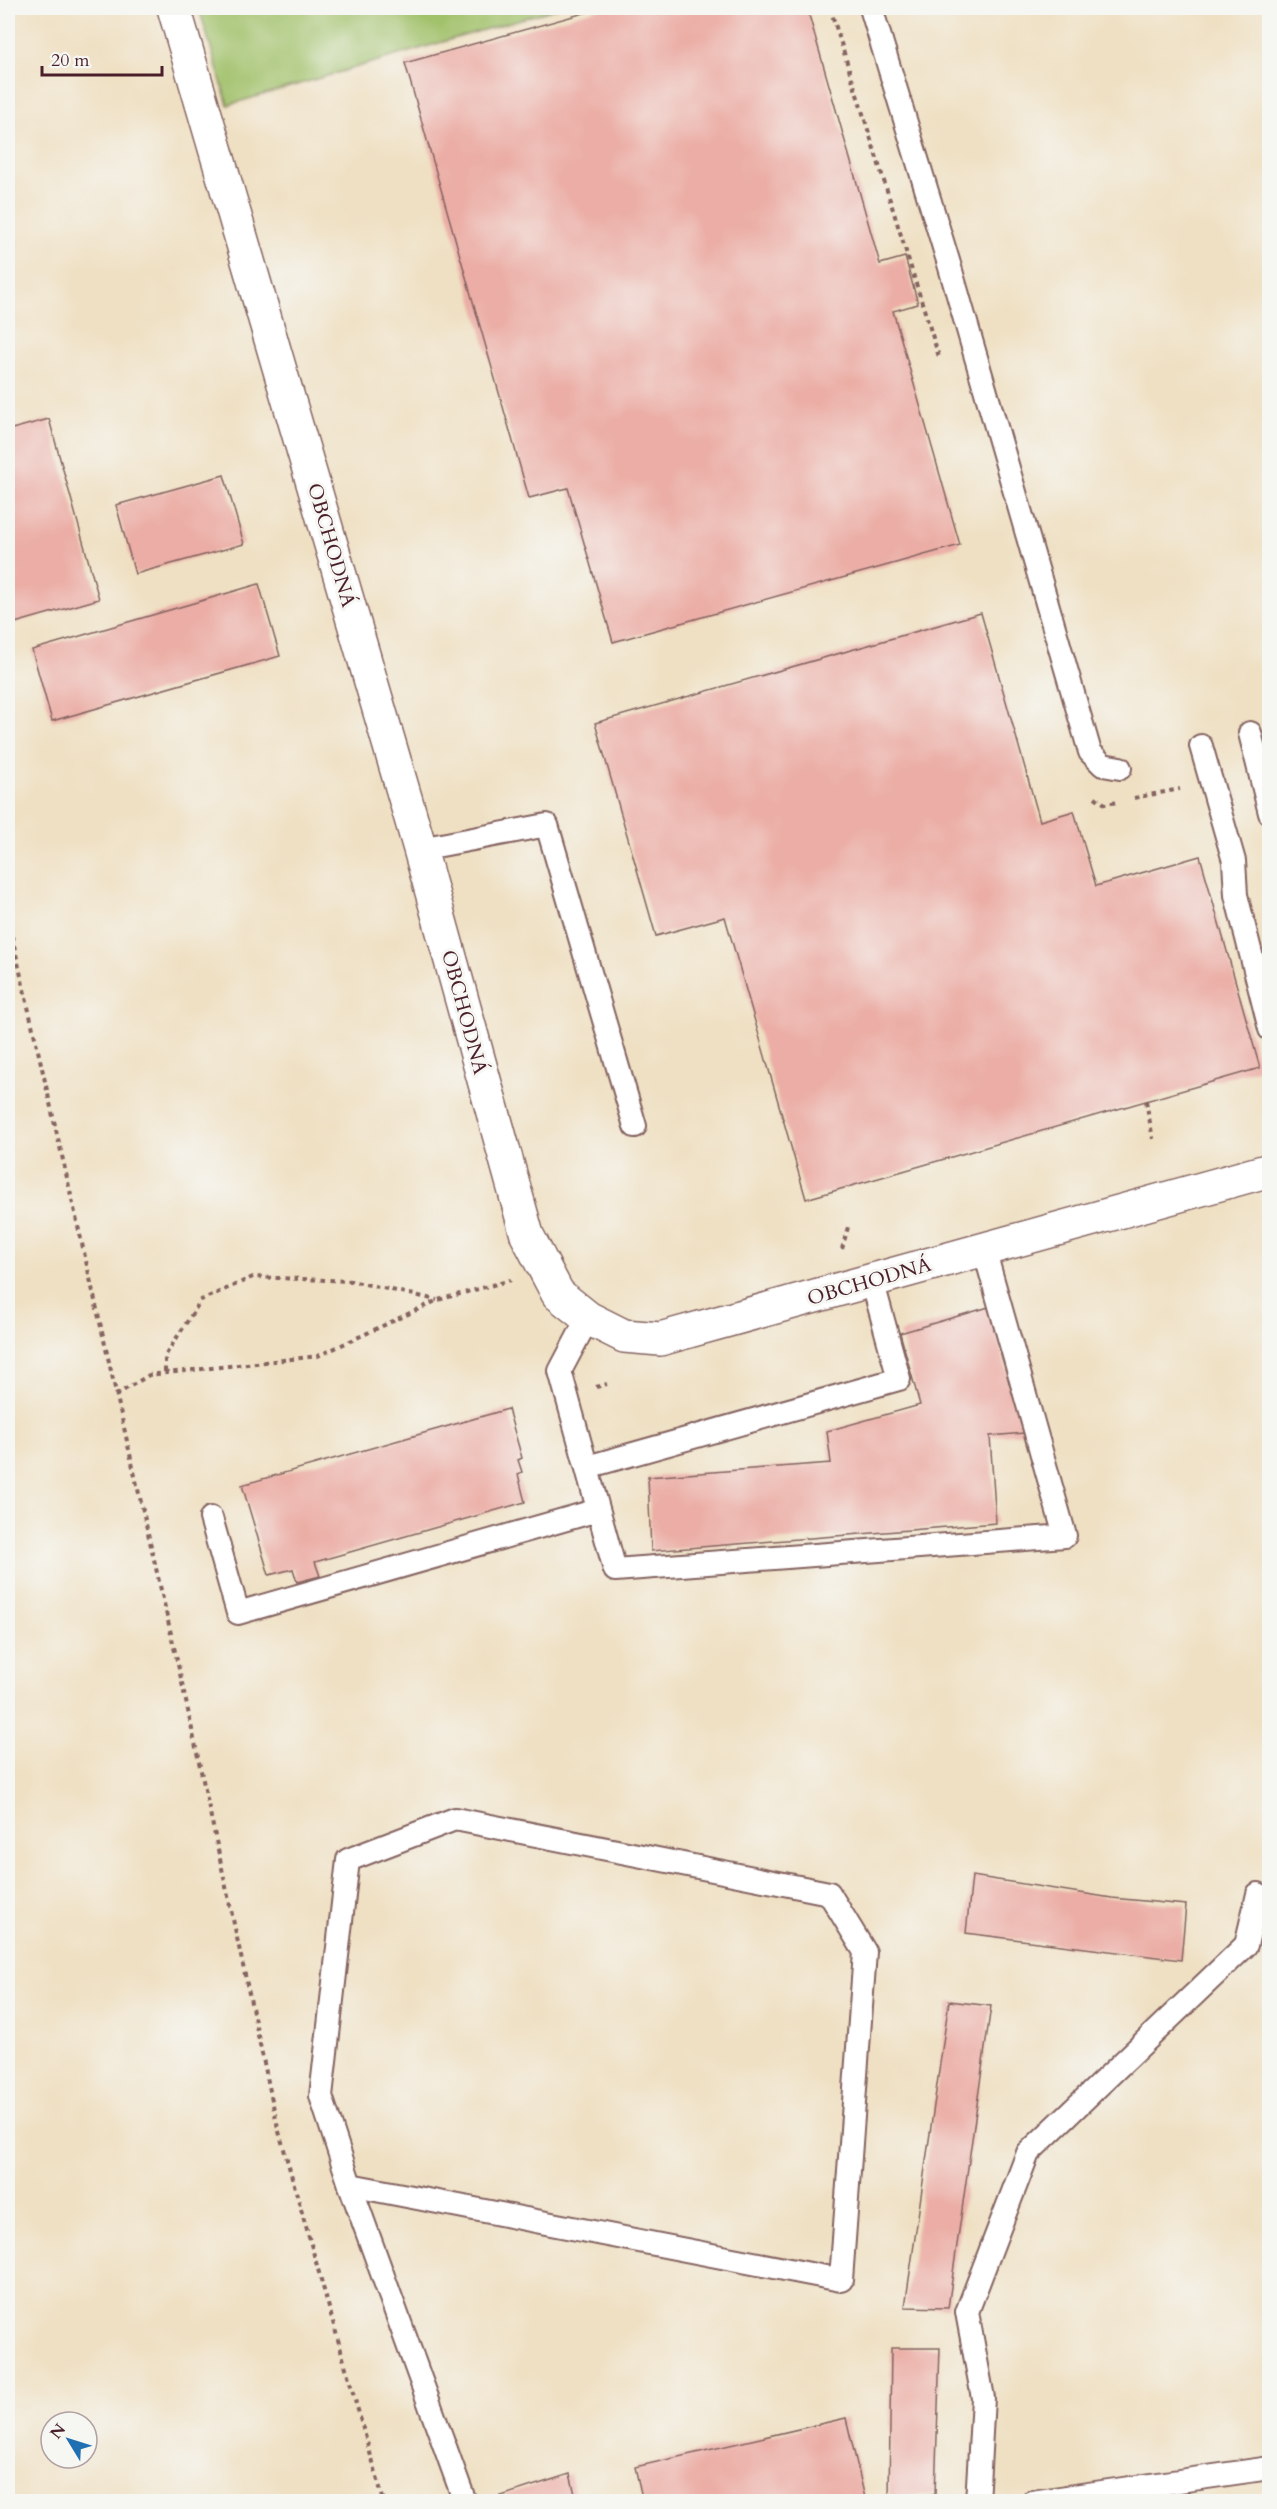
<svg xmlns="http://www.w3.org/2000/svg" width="1277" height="2509" font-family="Cardo,serif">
	<rect width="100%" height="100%" fill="#f6f6f2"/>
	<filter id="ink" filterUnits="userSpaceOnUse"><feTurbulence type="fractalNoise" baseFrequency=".0167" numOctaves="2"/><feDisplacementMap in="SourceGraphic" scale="12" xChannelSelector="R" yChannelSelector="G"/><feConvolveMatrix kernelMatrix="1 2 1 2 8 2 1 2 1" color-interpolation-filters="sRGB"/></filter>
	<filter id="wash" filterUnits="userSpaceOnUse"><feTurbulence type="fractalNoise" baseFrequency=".008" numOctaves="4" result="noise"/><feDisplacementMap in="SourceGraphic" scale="24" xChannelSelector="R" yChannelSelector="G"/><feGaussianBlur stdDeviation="1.35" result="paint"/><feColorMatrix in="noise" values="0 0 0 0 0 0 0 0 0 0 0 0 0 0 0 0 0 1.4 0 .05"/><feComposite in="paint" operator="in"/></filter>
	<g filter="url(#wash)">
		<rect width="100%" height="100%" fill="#efe0c3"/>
		<!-- green -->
		<path fill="#a1c16a" stroke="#76704a" stroke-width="1.5" d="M199,8H558L228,105Z"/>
		<g id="blocks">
			<!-- building -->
			<g fill="#ebada5">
				<path d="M602,8H807L880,264L905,257L918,304L893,311L960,545L613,642L568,488L529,498L405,63Z"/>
				<path d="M49,419L99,599L8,625V430Z"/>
				<path d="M224,475L244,544L135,574L116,505Z"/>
				<path d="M259,584L280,656L52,721L32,650Z"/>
				<path d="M981,613L1040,821L1074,811L1096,886L1200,856L1260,1068L806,1199L725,917L656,936L595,723Z"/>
				<path d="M989,1307L1025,1433L990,1436L996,1523L651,1551L648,1477L831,1463L827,1431L920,1405L900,1333Z"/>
				<path d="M508,1409L522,1458L518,1460L522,1472L518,1474L525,1502L315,1562L320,1576L297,1582L293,1569L269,1575L242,1485Z"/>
				<path d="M972,1876L1112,1898L1186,1905L1181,1960L966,1933Z"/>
				<path d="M949,2001L991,2006L948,2308L905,2307Z"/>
				<path d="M891,2348H940L935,2494L889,2499Z"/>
				<path d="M846,2418L866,2502H643L635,2467Z"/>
				<path d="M570,2474L577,2502H496L495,2498Z"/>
			</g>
		</g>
	</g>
	<g filter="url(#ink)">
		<use href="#blocks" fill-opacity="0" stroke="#846360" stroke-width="1.5"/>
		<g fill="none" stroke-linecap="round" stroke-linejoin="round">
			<defs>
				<g id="lane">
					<path d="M871,8L949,264L1090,752L1103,765L1120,768"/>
					<path d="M1250,733L1270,813"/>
					<path d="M1201,746L1234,861L1236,895L1270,1029"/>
					<path d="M420,849L547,825L635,1126"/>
					<path d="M588,1318L560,1371L615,1570L1065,1536L984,1249"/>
					<path d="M587,1467L899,1379L872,1280"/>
					<path d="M211,1518L238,1613L598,1510"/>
					<path d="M455,1819L829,1893L865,1952L841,2280L350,2185L321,2096L348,1860Z"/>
					<path d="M350,2185L465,2502"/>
					<path d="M977,2502L983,2398L967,2312L1028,2153L1246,1945L1258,1894"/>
					<path d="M1032,2502L1270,2468"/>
				</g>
				<path id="street" d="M174,8L420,849L527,1235L558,1294L588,1318L624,1336L660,1339L1270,1170"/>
			</defs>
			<!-- lane casing -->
			<use href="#lane" stroke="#846360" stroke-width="26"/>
			<!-- street casing -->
			<use href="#street" stroke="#846360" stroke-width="36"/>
			<!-- path -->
			<g stroke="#846360" stroke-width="4" stroke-dasharray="4.5 4.5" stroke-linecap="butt">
				<path d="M830,8L939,357"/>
				<path d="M1095,797L1105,804L1118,802"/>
				<path d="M1134,798L1180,789"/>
				<path d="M8,919L179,1669L278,2128L384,2502"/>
				<path d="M1146,1101L1153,1139"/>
				<path d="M842,1249L848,1227"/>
				<path d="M165,1372V1356L201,1300L253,1277L351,1281L437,1300"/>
				<path d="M596,1387L607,1384"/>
				<path d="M116,1395L149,1375L318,1356L438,1300L511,1280"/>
			</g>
			<!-- lane -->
			<use href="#lane" stroke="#fff" stroke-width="22"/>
			<!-- street -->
			<use href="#street" stroke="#fff" stroke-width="33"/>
		</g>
	</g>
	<g text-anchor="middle" stroke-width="6" stroke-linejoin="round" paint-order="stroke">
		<!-- street labels -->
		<g font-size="20" fill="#4a1f2b" stroke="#f6f6f2">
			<text transform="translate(332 545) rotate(74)" y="7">OBCHODNÁ</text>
			<text transform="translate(465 1012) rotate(75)" y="7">OBCHODNÁ</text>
			<text transform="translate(869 1281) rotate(-16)" y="7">OBCHODNÁ</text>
		</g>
	</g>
	<!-- margin -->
	<rect width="1277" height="2509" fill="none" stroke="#f6f6f2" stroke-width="30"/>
	<!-- north arrow -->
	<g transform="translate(69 2440) rotate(308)"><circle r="28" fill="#f6f6f2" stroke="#b1a0a2" stroke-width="1.5"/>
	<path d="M0-4.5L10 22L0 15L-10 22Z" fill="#1f6fb2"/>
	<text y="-9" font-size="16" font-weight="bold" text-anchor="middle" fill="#4a1f2b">N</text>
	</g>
	<!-- scale -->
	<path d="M42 66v9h120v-9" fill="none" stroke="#4a1f2b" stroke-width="3"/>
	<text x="51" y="66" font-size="18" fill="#4a1f2b" stroke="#f6f6f2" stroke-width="4.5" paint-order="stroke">20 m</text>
</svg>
